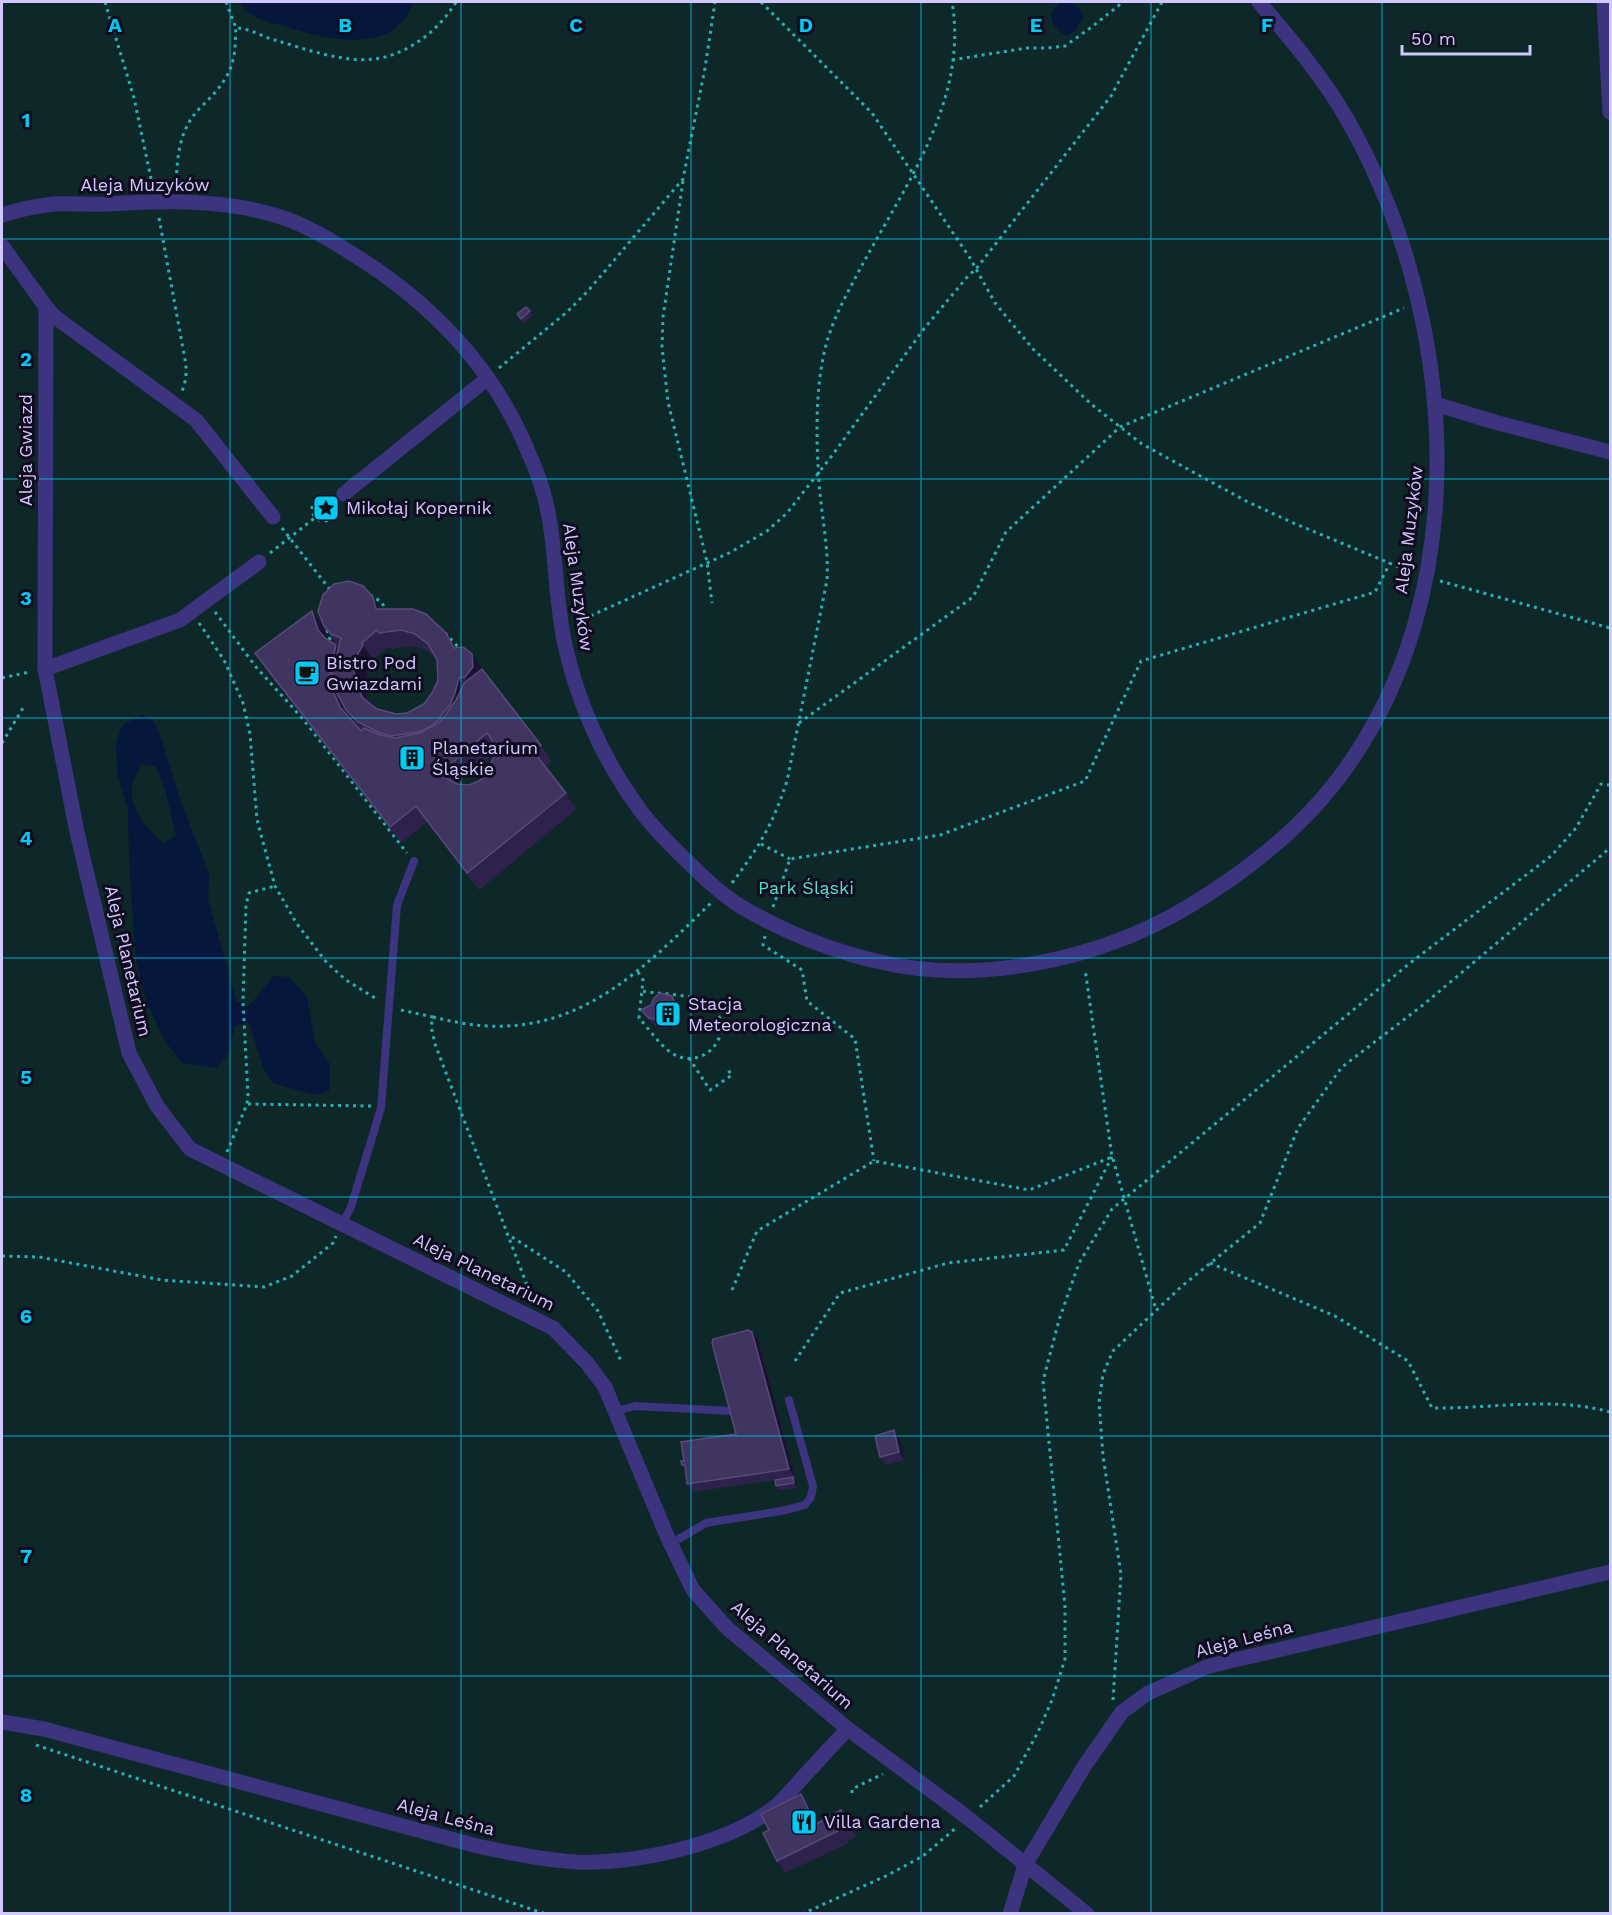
<svg xmlns="http://www.w3.org/2000/svg" width="1612" height="1915" font-family="'Work Sans',sans-serif">
	<rect width="100%" height="100%" fill="#100b1e"/>
	<!-- green -->
	<rect fill="#0e2728" x="2" y="2" width="1608" height="1911"/>
	<!-- water -->
	<g fill="#07163b" fill-rule="evenodd">
		<path d="M239,2H238H413C395,56 328,40 287,27C267,21 251,20 239,2Z"/>
		<path d="M1061,2C1071,1 1081,7 1083,17L1075,31L1068,35C1057,34 1050,21 1052,11Z"/>
		<path d="M143,715L152,720L158,729L181,802L209,874L208,900L237,1002H243L248,1007L274,976L289,977L307,997L315,1042L330,1064L329,1091L315,1095L273,1083L263,1068L249,1022L235,1026L228,1054L217,1068L182,1063L165,1041L146,1001L136,961L129,862L128,809L118,777L116,745L121,728L126,723ZM142,764L156,767L165,789L176,835L164,843C137,822 120,794 142,764Z"/>
	</g>
	<g fill="none" stroke-linecap="round" stroke-linejoin="round">
		<!-- path -->
		<g stroke="#28b1b2" stroke-width="3" stroke-dasharray="3 4.5" stroke-linecap="butt">
			<path d="M105,2L134,98L153,188"/>
			<path d="M226,2L236,28C250,28 262,37 275,40C305,49 344,63 375,59C409,54 439,30 456,2"/>
			<path d="M761,2L872,113L970,258L995,303L1033,349L1091,404L1142,444L1246,501L1291,522L1411,572"/>
			<path d="M952,60L1027,48H1048L1065,46L1093,26L1123,2"/>
			<path d="M683,181L663,317L662,347L668,402L707,562L712,603"/>
			<path d="M176,188C177,160 178,131 199,109C213,95 228,81 233,60C236,50 235,38 236,28"/>
			<path d="M159,218L186,365V378L182,392"/>
			<path d="M499,368L567,312L588,291L683,179L705,68L715,2"/>
			<circle cx="324" cy="509" r="12"/>
			<path d="M282,528L331,591"/>
			<path d="M270,553L316,517"/>
			<path d="M1440,581L1610,628"/>
			<path d="M370,595L380,601L389,612"/>
			<path d="M215,612L256,667L303,719L407,853"/>
			<path d="M577,622L729,553L767,531L787,513L831,457L923,330L968,276L976,269L1111,96L1162,2"/>
			<path d="M199,623L224,660L243,703L250,734L257,820L275,886L297,924L327,963L346,980L378,1000"/>
			<path d="M327,630L331,643"/>
			<path d="M445,633L461,650"/>
			<path d="M2,678L29,672"/>
			<path d="M799,723L973,597L1006,532L1120,427L1404,308"/>
			<path d="M2,743L23,708"/>
			<path d="M761,844L790,859"/>
			<path d="M732,883C759,847 773,824 787,781L827,580C829,547 821,514 819,481C816,438 815,387 826,345C833,319 846,295 859,271C903,188 969,101 952,2"/>
			<path d="M773,907L790,859L940,835L1085,781L1141,661L1375,592L1390,563"/>
			<path d="M765,936L763,945L802,970L807,1001L855,1039L874,1161"/>
			<path d="M638,972L643,980L639,1018C649,1029 658,1043 670,1052C705,1076 741,1027 709,1005C692,993 663,995 642,991"/>
			<path d="M401,1010L433,1017L431,1026L435,1044L533,1301"/>
			<path d="M433,1017C450,1021 468,1025 487,1026C585,1031 647,965 712,902"/>
			<path d="M689,1058L710,1090L732,1075L727,1069"/>
			<path d="M248,1104L371,1106"/>
			<path d="M227,1152L247,1104L248,1095L243,1002L246,905L249,893L275,886"/>
			<path d="M1113,1159L1156,1310"/>
			<path d="M512,1237L566,1272L598,1311L622,1363"/>
			<path d="M2,1256L39,1257L162,1280L264,1287L292,1276L333,1243L336,1236"/>
			<path d="M1210,1263L1335,1316L1408,1361L1432,1408C1491,1409 1553,1396 1610,1412"/>
			<path d="M732,1290L757,1231L874,1161L1029,1190L1112,1157L1085,969"/>
			<path d="M795,1361L840,1293L948,1263L1064,1250L1112,1157"/>
			<path d="M1113,1700L1121,1574L1103,1456L1099,1402L1103,1374L1113,1351L1182,1286L1260,1223L1298,1128L1342,1067L1423,1005L1610,848"/>
			<path d="M36,1745L546,1914"/>
			<path d="M852,1793V1789L883,1774"/>
			<path d="M980,1807L1014,1776L1038,1732L1052,1700L1065,1659V1606L1043,1381L1059,1320L1079,1263L1112,1209L1410,963L1551,856L1576,828L1601,784L1610,785"/>
			<path d="M802,1914L888,1875L923,1856L957,1827"/>
		</g>
		<!-- lane -->
		<g stroke="#3c347f" stroke-width="8">
			<path d="M342,1224L351,1207L381,1108L397,905L414,861"/>
			<path d="M616,1411L635,1406L731,1411"/>
			<path d="M670,1544L706,1523L781,1511L805,1505L811,1497L813,1486L789,1400"/>
		</g>
		<!-- street -->
		<g stroke="#3c347f" stroke-width="15">
			<path d="M1604,2L1610,112"/>
			<path d="M2,215C18,210 36,206 54,204C72,203 90,205 107,204C160,201 216,199 267,213C297,220 325,236 351,253C428,300 492,365 527,449C536,469 544,490 548,512C557,556 555,601 565,645C577,700 602,757 635,803C650,825 669,844 689,863C704,878 721,894 740,906C781,930 830,950 876,961C976,986 1098,960 1186,908C1243,874 1297,833 1338,779C1479,594 1458,313 1347,119C1323,77 1290,38 1259,2"/>
			<path d="M2,246L46,307L45,669L77,832L129,1053L157,1106L190,1149L553,1328L587,1363L605,1387L667,1536L693,1590L727,1628L848,1729L960,1812"/>
			<path d="M46,307L55,317L196,420L273,517"/>
			<path d="M1435,404L1498,423L1610,452"/>
			<path d="M360,481L488,378"/>
			<path d="M344,494L358,482"/>
			<path d="M45,669L180,620L259,562"/>
			<path d="M2,1722L44,1729L477,1846C510,1853 543,1860 577,1862C637,1864 729,1844 776,1806C786,1797 795,1786 804,1776C819,1760 833,1744 848,1729"/>
			<path d="M973,1822L1087,1914"/>
			<path d="M1010,1914L1025,1865L1085,1765L1122,1712L1148,1693L1209,1666L1610,1572"/>
		</g>
		<!-- street-bridge -->
		<path stroke="#3c347f" stroke-width="15" d="M960,1812L973,1822"/>
	</g>
	<!-- wall -->
	<g fill="#2e224c" fill-rule="evenodd">
		<path d="M530,311L533,315L524,323L517,314Z"/>
		<path d="M382,609L456,647L484,671L541,745L552,761L545,767L577,809L479,890L427,822L401,843L266,670L255,653L312,611L324,627L327,639L336,645L338,647L339,646L335,643L324,626ZM413,646L426,650L435,657L437,660L438,680L432,693L424,704L407,713L396,714L377,709L367,700L365,685L368,673L374,662L373,659L389,647L391,649ZM344,707L357,726L362,731H361L349,717ZM494,754V756L486,775L479,781L469,785L457,784Z"/>
		<path d="M672,996L677,1004L681,1013L676,1023L665,1029L655,1026L646,1018L641,1010Z"/>
		<path d="M758,1340L795,1477L794,1478L796,1481L797,1488L779,1490L776,1486L775,1480L693,1492L687,1484L686,1470L682,1465L736,1434Z"/>
		<path d="M900,1439L905,1460L886,1465L880,1457Z"/>
		<path d="M809,1806L818,1823H849L857,1836L848,1841L849,1843L785,1873L777,1861Z"/>
	</g>
	<!-- shaded-wall -->
	<g fill="#1b1232">
		<path d="M373,597L384,613L376,609Z"/>
		<path d="M312,611L324,627L330,646L318,630Z"/>
		<path d="M362,643L374,662L368,673L365,685L367,700L375,715L363,698L356,684L354,669L356,657Z"/>
		<path d="M336,645L348,661L344,708L352,723L340,707L333,691L330,675Z"/>
		<path d="M472,654L484,671L476,693L465,677Z"/>
		<path d="M459,678L470,694L452,733L440,717Z"/>
		<path d="M672,996L677,1004L681,1013L676,1023L671,1015Z"/>
		<path d="M752,1332L758,1340L795,1477L789,1469Z"/>
		<path d="M894,1430L900,1439L905,1460L899,1452Z"/>
		<path d="M793,1477L796,1481L797,1488L794,1483Z"/>
		<path d="M801,1794L809,1806L825,1836L816,1824Z"/>
		<path d="M841,1810L857,1836L848,1824Z"/>
	</g>
	<!-- building -->
	<g fill="#403460" stroke="#574b79" stroke-width="1.5" fill-rule="evenodd">
		<path d="M526,307L530,311L521,319L517,314Z"/>
		<path d="M349,581L363,586L373,597L376,609H413L426,614L446,633L454,648L463,647L472,654L473,667L465,677L459,678L455,693L450,705L440,717L441,718L431,726L419,732L391,736L380,733L358,722L346,710L334,688L332,674L341,638L331,634L324,626L318,611L323,595L334,584ZM377,630L379,633L401,630L415,634L428,644L437,660L438,680L432,693L424,704L407,713L396,714L377,709L363,698L356,684L354,669L356,657L363,645L362,643Z"/>
		<path d="M312,611L318,630L325,638L336,645L330,675L333,691L340,707L361,731L364,728L380,735L396,738L420,733L440,722L456,700L464,683L482,669L541,745L533,751L566,793L467,873L416,806L390,827L255,653ZM487,733L492,740L494,756L486,775L479,781L469,785L457,784L439,774Z"/>
		<path d="M660,993L672,996L675,1004L671,1015L660,1020L649,1018L641,1010L651,1005L654,998Z"/>
		<path d="M748,1330L752,1332L789,1469L687,1484L685,1465H682L681,1461H684L681,1442L736,1434L712,1343L713,1339Z"/>
		<path d="M894,1430L899,1452L880,1457L875,1436Z"/>
		<path d="M793,1477L794,1483L776,1486L775,1480Z"/>
		<path d="M801,1794L816,1824L841,1810L848,1824L839,1828L840,1830L777,1861L763,1833L769,1830L761,1814Z"/>
	</g>
	<!-- grid -->
	<path fill="none" stroke="#00c9f3" stroke-width="1.5" stroke-opacity="0.55" d="M230,2V1914M461,2V1914M691,2V1914M921,2V1914M1151,2V1914M1382,2V1914M2,239H1610M2,479H1610M2,718H1610M2,958H1610M2,1197H1610M2,1436H1610M2,1676H1610"/>
	<!-- icons -->
	<defs>
		<symbol id="sight-square" viewBox="-11 -11 22 22"><rect x="-9" y="-9" width="18" height="18" rx="4" fill="#00c9f3" stroke="#100b1e"/><path d="M0-6L1.8-2.2L6-1.7L2.9 1.2L3.7 5.4L0 3.3L-3.7 5.4L-2.9 1.2L-6-1.7L-1.8-2.2Z" fill="#111"/></symbol>
		<symbol id="cafe-square" viewBox="-11 -11 22 22"><rect x="-9" y="-9" width="18" height="18" rx="4" fill="#00c9f3" stroke="#100b1e"/><path d="M-5.5-4.5H6V0H3Q3 3.5 0 3.5H-2.5Q-5.5 3.5-5.5 0ZM3-3.2v2h1.7v-2ZM-6 4.5H4V6H-6Z" fill="#111"/></symbol>
		<symbol id="building-square" viewBox="-11 -11 22 22"><rect x="-9" y="-9" width="18" height="18" rx="4" fill="#00c9f3" stroke="#100b1e"/><path d="M-4-6H4V6H1V3H-1V6H-4ZM-2.5-4.3h1.7v1.8h-1.7ZM.8-4.3h1.7v1.8H.8ZM-2.5-1h1.7V.8h-1.7ZM.8-1h1.7V.8H.8Z" fill="#111"/></symbol>
		<symbol id="restaurant-square" viewBox="-11 -11 22 22"><rect x="-9" y="-9" width="18" height="18" rx="4" fill="#00c9f3" stroke="#100b1e"/><path d="M-5-6h1v4h1v-4h1v4h1v-4h1v5L-1.5 .5V6h-2V.5L-5-1ZM5-6V6H3V1.5H1.5Q1.5-4 5-6Z" fill="#111"/></symbol>
	</defs>
	<g fill-rule="evenodd">
		<use href="#sight-square" x="311" y="493" width="30" height="30"/>
		<use href="#cafe-square" x="292" y="658" width="30" height="30"/>
		<use href="#building-square" x="397" y="743" width="30" height="30"/>
		<use href="#building-square" x="653" y="999" width="30" height="30"/>
		<use href="#restaurant-square" x="789" y="1807" width="30" height="30"/>
	</g>
	<g text-anchor="middle" stroke-width="6" stroke-linejoin="round" paint-order="stroke">
		<!-- street labels -->
		<g font-size="18" fill="#d2c8ff" stroke="#100b1e">
			<text x="145" y="191">Aleja Muzyków</text>
			<text transform="translate(26 450) rotate(-90)" y="6">Aleja Gwiazd</text>
			<text transform="translate(1409 530) rotate(-83)" y="6">Aleja Muzyków</text>
			<text transform="translate(578 587) rotate(82)" y="6">Aleja Muzyków</text>
			<text transform="translate(128 961) rotate(77)" y="6">Aleja Planetarium</text>
			<text transform="translate(484 1272) rotate(26)" y="6">Aleja Planetarium</text>
			<text transform="translate(1244 1639) rotate(-15)" y="6">Aleja Leśna</text>
			<text transform="translate(792 1655) rotate(41)" y="6">Aleja Planetarium</text>
			<text transform="translate(446 1817) rotate(15)" y="6">Aleja Leśna</text>
		</g>
		<!-- poi labels -->
		<g font-size="18" fill="#d2c8ff" stroke="#100b1e" text-anchor="start">
			<text x="346" y="514">Mikołaj Kopernik</text>
			<text x="326" y="669">Bistro Pod<tspan x="326" dy="21">Gwiazdami</tspan></text>
			<text x="432" y="754">Planetarium<tspan x="432" dy="21">Śląskie</tspan></text>
			<text x="688" y="1010">Stacja<tspan x="688" dy="21">Meteorologiczna</tspan></text>
			<text x="824" y="1828">Villa Gardena</text>
		</g>
		<!-- park labels -->
		<g font-size="18" fill="#50e2c8" stroke="#100b1e">
			<text x="806" y="894">Park Śląski</text>
		</g>
	</g>
	<g font-size="20" text-anchor="middle" font-weight="bold" fill="#00c9f3" stroke="#100b1e" stroke-width="6" stroke-linejoin="round" paint-order="stroke">
		<text x="115" y="32">A</text>
		<text x="345" y="32">B</text>
		<text x="576" y="32">C</text>
		<text x="806" y="32">D</text>
		<text x="1036" y="32">E</text>
		<text x="1267" y="32">F</text>
		<text x="26" y="127">1</text>
		<text x="26" y="366">2</text>
		<text x="26" y="605">3</text>
		<text x="26" y="845">4</text>
		<text x="26" y="1084">5</text>
		<text x="26" y="1323">6</text>
		<text x="26" y="1563">7</text>
		<text x="26" y="1802">8</text>
	</g>
	<!-- border -->
	<rect width="1612" height="1915" fill="none" stroke="#d2c8ff" stroke-width="6"/>
	<!-- scale -->
	<path d="M1402 45v9h128v-9" fill="none" stroke="#d2c8ff" stroke-width="3"/>
	<text x="1411" y="45" font-size="18" fill="#d2c8ff" stroke="#100b1e" stroke-width="4.5" paint-order="stroke">50 m</text>
</svg>
